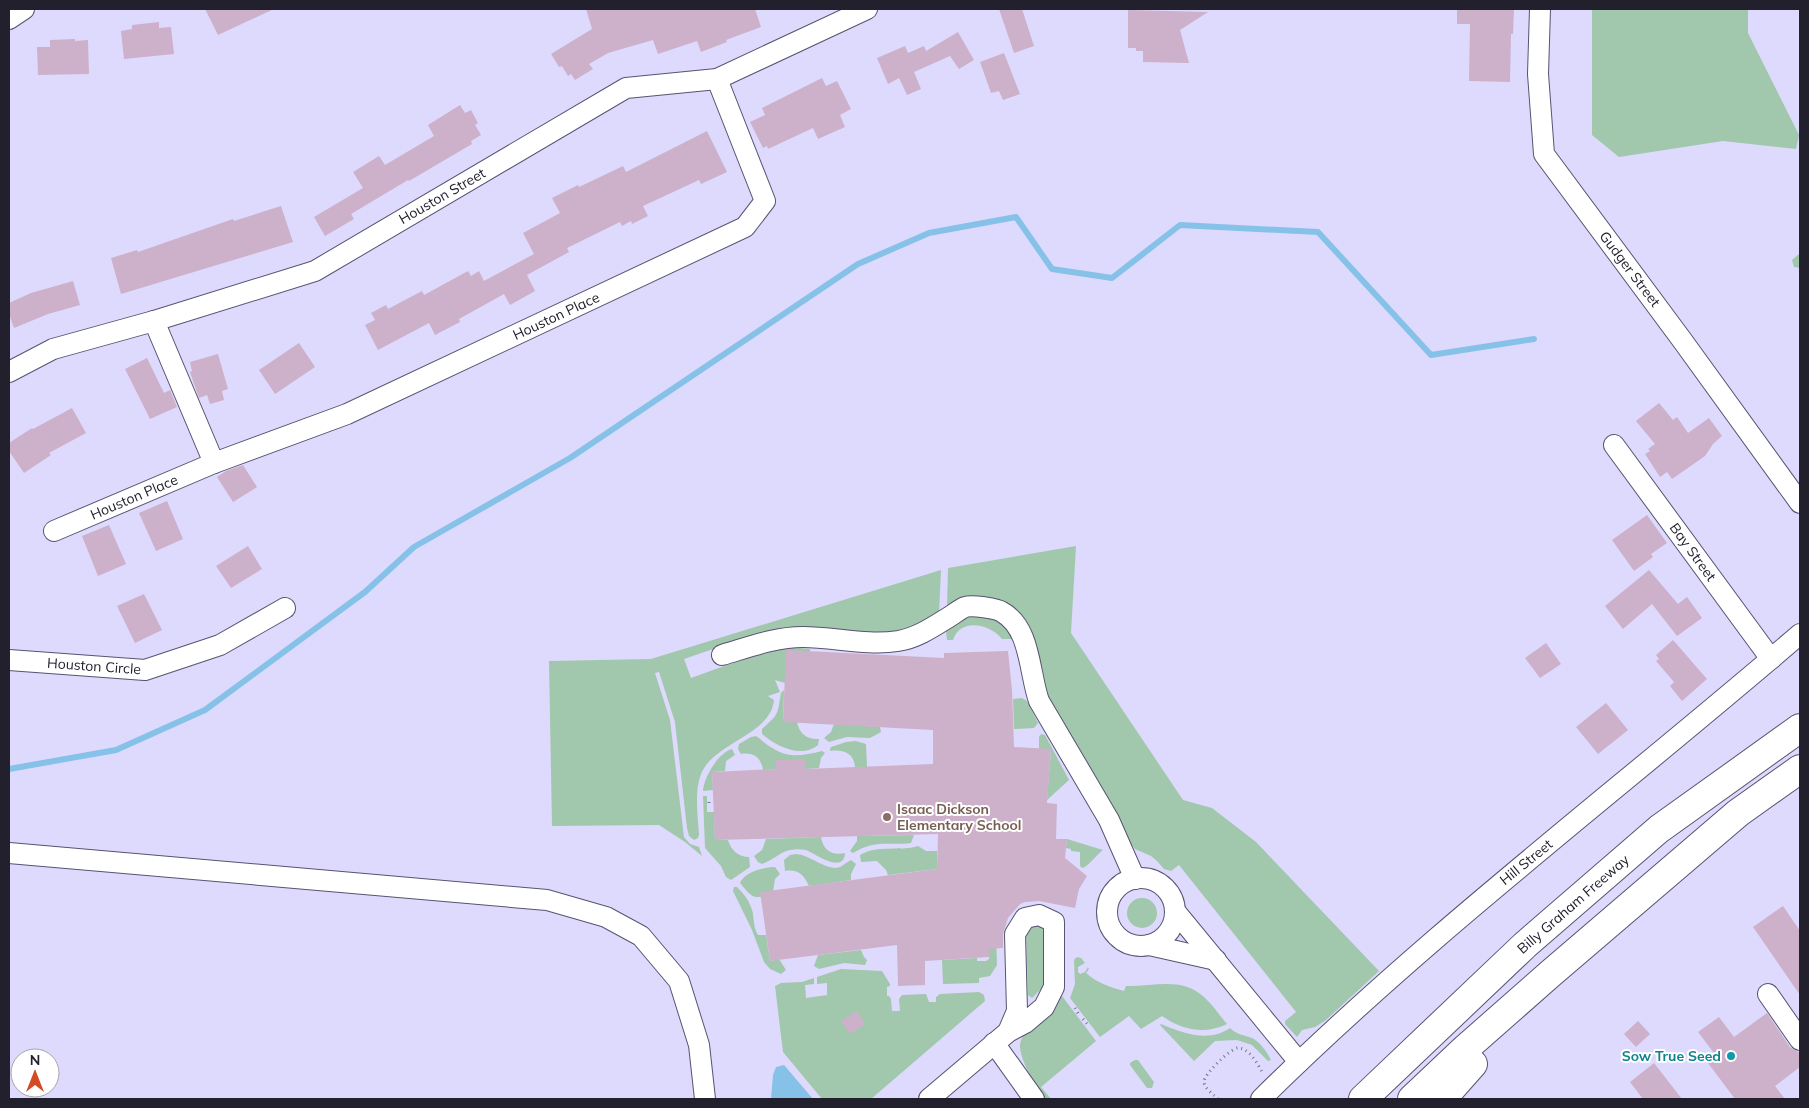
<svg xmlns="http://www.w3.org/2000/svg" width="1809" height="1108" font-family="Mulish,sans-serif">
	<rect width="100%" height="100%" fill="#dedafd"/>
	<!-- green -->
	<g fill="#a1c7ac">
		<path d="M1592,9H1748V33L1799,135L1796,149L1723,141L1619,157L1592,135Z"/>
		<path d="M1800,253V268L1794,267L1792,260Z"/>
		<path d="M1076,546L1071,633L1183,800L1212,808L1256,842L1379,971L1326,1020L1315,1027L1302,1030L1297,1037L1285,1024V1021L1296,1012L1179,865L1171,871L1164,869L1157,861L1151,856L1135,849L1125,836L1045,702L1021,622L947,607L948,568Z"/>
		<path d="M941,570L939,614L903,633L775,630L757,634L684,659L691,678L763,652L764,654L788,647L810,649V652L785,683L775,680L780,692L768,696L774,700C771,735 714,742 701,774C694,792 698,817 699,835L698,838L694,840L689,836L687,828L675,722L659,672L655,673L670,720L684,837L690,844L699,847L702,856L685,842L659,825L552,826L549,661L651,659Z"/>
		<path d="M972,615C990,617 1005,621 1013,639H1002C991,624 960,617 953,640H947L946,631L953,622Z"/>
		<path d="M784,690L783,721L797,722C799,733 807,740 819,739L818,745C801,759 776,746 762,734V729C780,713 777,715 781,693Z"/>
		<path d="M1022,698L1027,701L1038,723L1034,728L1014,729L1013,699Z"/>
		<path d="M834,724L880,727L881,732L870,738L847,737L829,742L824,738L831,732Z"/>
		<path d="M1041,734L1045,735L1069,780L1047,800L1051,750L1039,749V737Z"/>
		<path d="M756,736C761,739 764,743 769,746C788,759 801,756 822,751L825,753L821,758L819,768L805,769L776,760V769L763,770C761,757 753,752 741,754L738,749L739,744L751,737Z"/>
		<path d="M856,741L866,744L867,767H855C854,753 843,749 830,751V749L831,747L846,742Z"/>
		<path d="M732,749L735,755L726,761L725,771L712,772L713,790L703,791C704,777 718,753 732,749Z"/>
		<path d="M703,796H707V812H714L715,840H728C731,850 738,857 749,857L750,867L731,880L726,877L721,866L705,848Z"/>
		<path d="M914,835L911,843C888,846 876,839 853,853L850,851L857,841V836Z"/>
		<path d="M821,837C823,850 832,856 845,853C844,875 814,853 806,850C801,849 795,849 790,850C780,852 772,861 762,864L758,862L754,856L762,850L766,839Z"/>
		<path d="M1067,839L1103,850C1096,855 1088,867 1082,868L1080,866V852L1071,851V849L1066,848Z"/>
		<path d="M918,846L926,851H937V869L888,875L886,870L877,861L861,862L860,855C879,844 899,852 918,846Z"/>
		<path d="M796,854C811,855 827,872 840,867C844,865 847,862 851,860L856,864L851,874V880L809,886C804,875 798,869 785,871L784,860L790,855Z"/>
		<path d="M775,867L780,874L775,879L773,891C756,901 753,899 740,883C744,872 764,867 775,867Z"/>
		<path d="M734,887H737C743,893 748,899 751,907C755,916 752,926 758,935H766L770,961L779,959L786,970L781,974L770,969L764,962L752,930L733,891Z"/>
		<circle cx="1142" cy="913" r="15"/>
		<path d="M1030,924L1042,926L1043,928L1046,978L1044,986L1032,998L1028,995L1026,930Z"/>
		<path d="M996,932L997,965L990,976L979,978V983L943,984L942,960L977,958V961H986L989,959V947Z"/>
		<path d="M861,950L864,957L867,960L865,965L844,963L819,969L814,966L818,955Z"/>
		<path d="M1077,957L1081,958L1085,963L1078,967V972L1080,974L1085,972L1088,967L1089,969L1086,973C1097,983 1110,987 1124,991L1126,986C1153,987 1181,976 1204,997C1213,1005 1219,1015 1227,1024C1204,1035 1182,1030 1162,1016L1141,1029L1129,1016L1100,1037L1070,998L1075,984L1074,960Z"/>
		<path d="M841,969L882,971L890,984V986L887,987V996H889L891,999L892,1011H900L899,999L902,995L926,994L929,1002H936V997L940,994L979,992L984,995L985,1001L871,1099H822L783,1052L775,986L781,983L802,982L814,978V984L805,985L806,998L827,995V983L817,984V977Z"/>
		<path d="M1062,996L1096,1041L1041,1087L1051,1099H1043C1036,1087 1020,1060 1020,1046C1020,1041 1022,1038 1024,1034Z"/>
		<path d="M1161,1024C1183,1033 1208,1043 1230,1028C1237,1035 1244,1035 1252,1038C1260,1042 1267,1052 1271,1060L1268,1061L1252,1045L1237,1040L1215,1041L1194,1061L1160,1025Z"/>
		<path d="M1135,1060H1138L1154,1082L1152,1088H1147L1130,1065V1063Z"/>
	</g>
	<!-- water -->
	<path fill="#86c2e8" d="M784,1065L813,1099H771L773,1075L776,1067Z"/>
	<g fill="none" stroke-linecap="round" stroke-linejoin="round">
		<!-- stream -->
		<path stroke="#86c2e8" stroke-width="6" d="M9,769L116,750L205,710L365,592L414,547L570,458L858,264L929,233L1016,217L1052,269L1112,278L1180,225L1318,232L1431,355L1534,339"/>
	</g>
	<!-- building -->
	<g fill="#cdb0ca">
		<path d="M205,9H274L218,35Z"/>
		<path d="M586,9H755L761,27L726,40L727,42L701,52L697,41L658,54L653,40L608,53L589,64L593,69L575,80L571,74L568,76L562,66L559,67L551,54L592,29Z"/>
		<path d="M999,9H1022L1034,46L1014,53Z"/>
		<path d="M1457,9H1514L1513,34H1511L1510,82L1469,81L1470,24H1457Z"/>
		<path d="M1128,10L1208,12L1180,30L1189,63L1143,62V51H1136V48H1128Z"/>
		<path d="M159,22V28L171,27L174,54L124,59L121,31L132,29V25Z"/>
		<path d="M958,32L974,60L959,69L950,56L914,72L921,89L907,95L899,78L888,84L877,58L905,46L908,53L924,46L926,51Z"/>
		<path d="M75,39V41L88,40L89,74L38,75L37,47H50V40Z"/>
		<path d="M1004,53L1020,94L1003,100L999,91L991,93L980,62Z"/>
		<path d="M822,78L826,86L837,81L851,109L840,115L845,127L818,139L813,128L768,149L767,146L763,148L750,122L765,115L762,108Z"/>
		<path d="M460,105L465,113L471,110L478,123L475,125L481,135L471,141L472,144L409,181L408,180L351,214L354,219L325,236L314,217L363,188L353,172L379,156L385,165L434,136L428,125Z"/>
		<path d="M707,131L727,172L701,184L699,180L643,206L648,216L632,224L631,221L622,226L620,222L567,248L569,252L527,275L535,291L510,305L504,294L459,319L460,322L435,335L429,323L378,350L365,325L375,320L371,313L386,305L388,309L422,291L424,295L468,271L471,276L479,271L484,281L534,254L523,233L560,213L552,198L578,185L579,187L623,166L626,172Z"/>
		<path d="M281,206L293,242L121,294L111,258L137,250L138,252L233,219L234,221Z"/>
		<path d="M73,281L80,305L48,314L14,328L9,314V303L31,293Z"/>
		<path d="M299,343L315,367L275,394L259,370Z"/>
		<path d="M218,354L228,389L222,391L224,400L210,404L207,395L199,398L190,372L192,371L190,362Z"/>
		<path d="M147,358L164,393L170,390L177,407L150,419L125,369Z"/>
		<path d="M1659,403L1673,420L1677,417L1688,433L1709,418L1722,436L1713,444L1705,456L1672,479L1667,472L1660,477L1645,454L1650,451L1648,449L1655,444L1636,421Z"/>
		<path d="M72,408L86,433L49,453L51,455L24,473L9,451V443L32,428L33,429Z"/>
		<path d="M243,465L257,487L233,502L217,477L226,471Z"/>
		<path d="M167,501L183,539L156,551L139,513Z"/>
		<path d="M1647,515L1667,543L1651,554L1653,557L1634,571L1612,540Z"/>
		<path d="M109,525L126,564L98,576L82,536Z"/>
		<path d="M248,546L262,569L231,588L216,566Z"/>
		<path d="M1649,570L1678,604L1687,597L1702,618L1677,636L1652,604L1623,629L1605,606Z"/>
		<path d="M144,594L162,630L135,643L117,606Z"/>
		<path d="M1673,640L1707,679L1682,701L1670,686L1674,682L1656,661L1659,659L1656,655Z"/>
		<path d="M1546,643L1561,664L1540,678L1525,658Z"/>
		<path d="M786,650L944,658V653L1008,651L1012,690L1014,747L1051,749L1047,803L1057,804L1056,839H1067L1065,858L1087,876L1079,889L1075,908L1039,901L1025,902L1020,904L1008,918L1003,934V948L989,949V957L925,961V985L898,986L897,945L770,961L760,892L937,869L938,834L715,840L712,772L776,769V760L805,759V769L933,764V730L783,722Z"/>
		<path d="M1606,703L1628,730L1598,754L1576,727Z"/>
		<path d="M1783,906L1800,931V995L1753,927Z"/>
		<path d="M857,1011L865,1024L850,1034L841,1021Z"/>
		<path d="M1767,1013L1790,1047L1800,1053V1067L1775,1086L1785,1099H1735L1705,1059L1714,1053L1698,1032L1719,1017L1734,1037Z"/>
		<path d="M1638,1021L1650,1034L1636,1047L1624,1034Z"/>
		<path d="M1654,1063L1682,1099H1643L1630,1082Z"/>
	</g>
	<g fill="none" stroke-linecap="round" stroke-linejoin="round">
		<defs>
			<g id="minor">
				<path d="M1540,9L1538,74L1544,154L1682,340L1800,503"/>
				<path d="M9,19L24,9"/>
				<path d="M154,321L214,463"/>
				<path d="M9,372L53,349L154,321L315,271L626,88L717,79L867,9"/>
				<path d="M1614,445L1771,659"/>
				<path d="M54,531L214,463L347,414L745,227L765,201L717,79"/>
				<path d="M722,655C749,647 775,637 803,637C834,637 867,646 898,641C917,638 933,627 949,617C954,614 960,609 965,607C972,605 996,608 1002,612C1031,628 1029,673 1039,701L1109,820L1135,879"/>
				<path d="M9,660L145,670L220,645L285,608"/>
				<path d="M9,853L547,900L606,917L641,936L679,981L699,1045L705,1099"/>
				<circle cx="1141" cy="912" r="34"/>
				<path d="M1175,911L1299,1062"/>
				<path d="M1149,945L1216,960"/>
				<path d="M1768,994L1800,1040"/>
				<path d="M994,1043L1034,1099"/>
				<path d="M929,1099L1008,1032L1025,1023L1044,1007L1054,987V922L1039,915L1025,918L1015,934L1017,1011L1008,1032"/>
				<path d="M1261,1099C1430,932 1620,789 1800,634"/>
			</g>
			<g id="highway">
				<path d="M1363,1099L1525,945L1659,829L1800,728"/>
				<path d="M1412,1099L1466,1048L1550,974L1738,813L1800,769"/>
				<path d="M1443,1099L1450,1090L1473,1064"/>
			</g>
		</defs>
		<!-- minor casing -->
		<use href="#minor" stroke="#575370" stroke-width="22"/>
		<!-- highway casing -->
		<use href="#highway" stroke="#575370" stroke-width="30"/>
		<!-- path -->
		<g stroke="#79768d" stroke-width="3" stroke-dasharray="1 4" stroke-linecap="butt">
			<path d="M709,802V806"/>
			<path d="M1075,1008L1079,1015"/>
			<path d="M1083,1019L1088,1025"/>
			<path d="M1218,1099C1214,1095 1204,1088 1204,1082C1203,1075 1231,1048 1238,1048C1249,1048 1258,1064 1262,1072"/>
		</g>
		<!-- minor -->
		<use href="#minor" stroke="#fff" stroke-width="20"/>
		<!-- highway -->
		<use href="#highway" stroke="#fff" stroke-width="28"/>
	</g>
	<!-- markers -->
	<circle fill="#8d6e63" stroke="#fff" stroke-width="2" cx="887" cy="817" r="5"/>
	<circle fill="#0f9aa8" stroke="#fff" stroke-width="2" cx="1731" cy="1056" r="5"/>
	<g text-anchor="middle" stroke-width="4" stroke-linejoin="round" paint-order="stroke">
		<!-- street labels -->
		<g font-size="14" fill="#22202d" stroke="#fff">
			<text transform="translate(442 196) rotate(-30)" y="5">Houston Street</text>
			<text transform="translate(1630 269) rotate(53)" y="5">Gudger Street</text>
			<text transform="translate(556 316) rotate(-25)" y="5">Houston Place</text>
			<text transform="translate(134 497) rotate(-23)" y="5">Houston Place</text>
			<text transform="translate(1693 552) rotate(54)" y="5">Bay Street</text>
			<text transform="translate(94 666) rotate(4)" y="5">Houston Circle</text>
			<text transform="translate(1526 862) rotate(-39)" y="5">Hill Street</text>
			<text transform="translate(1573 904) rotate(-41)" y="5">Billy Graham Freeway</text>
		</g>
		<!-- education labels -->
		<g font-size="14" font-weight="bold" fill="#785e54" stroke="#fff" text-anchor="start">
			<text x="897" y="814">Isaac Dickson<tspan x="897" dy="16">Elementary School</tspan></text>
		</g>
		<!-- culture labels -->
		<g font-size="14" font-weight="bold" fill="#0d838f" stroke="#fff" text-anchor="end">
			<text x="1721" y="1061">Sow True Seed</text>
		</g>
	</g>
	<!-- border -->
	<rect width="1809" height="1108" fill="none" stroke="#22202d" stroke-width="20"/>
	<!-- north arrow -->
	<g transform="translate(35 1073)"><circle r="24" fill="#ffffff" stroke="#a7a6ab"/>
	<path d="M0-4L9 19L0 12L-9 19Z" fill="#d34a25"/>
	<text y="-8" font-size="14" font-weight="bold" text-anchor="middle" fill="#22202d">N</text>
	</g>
</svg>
